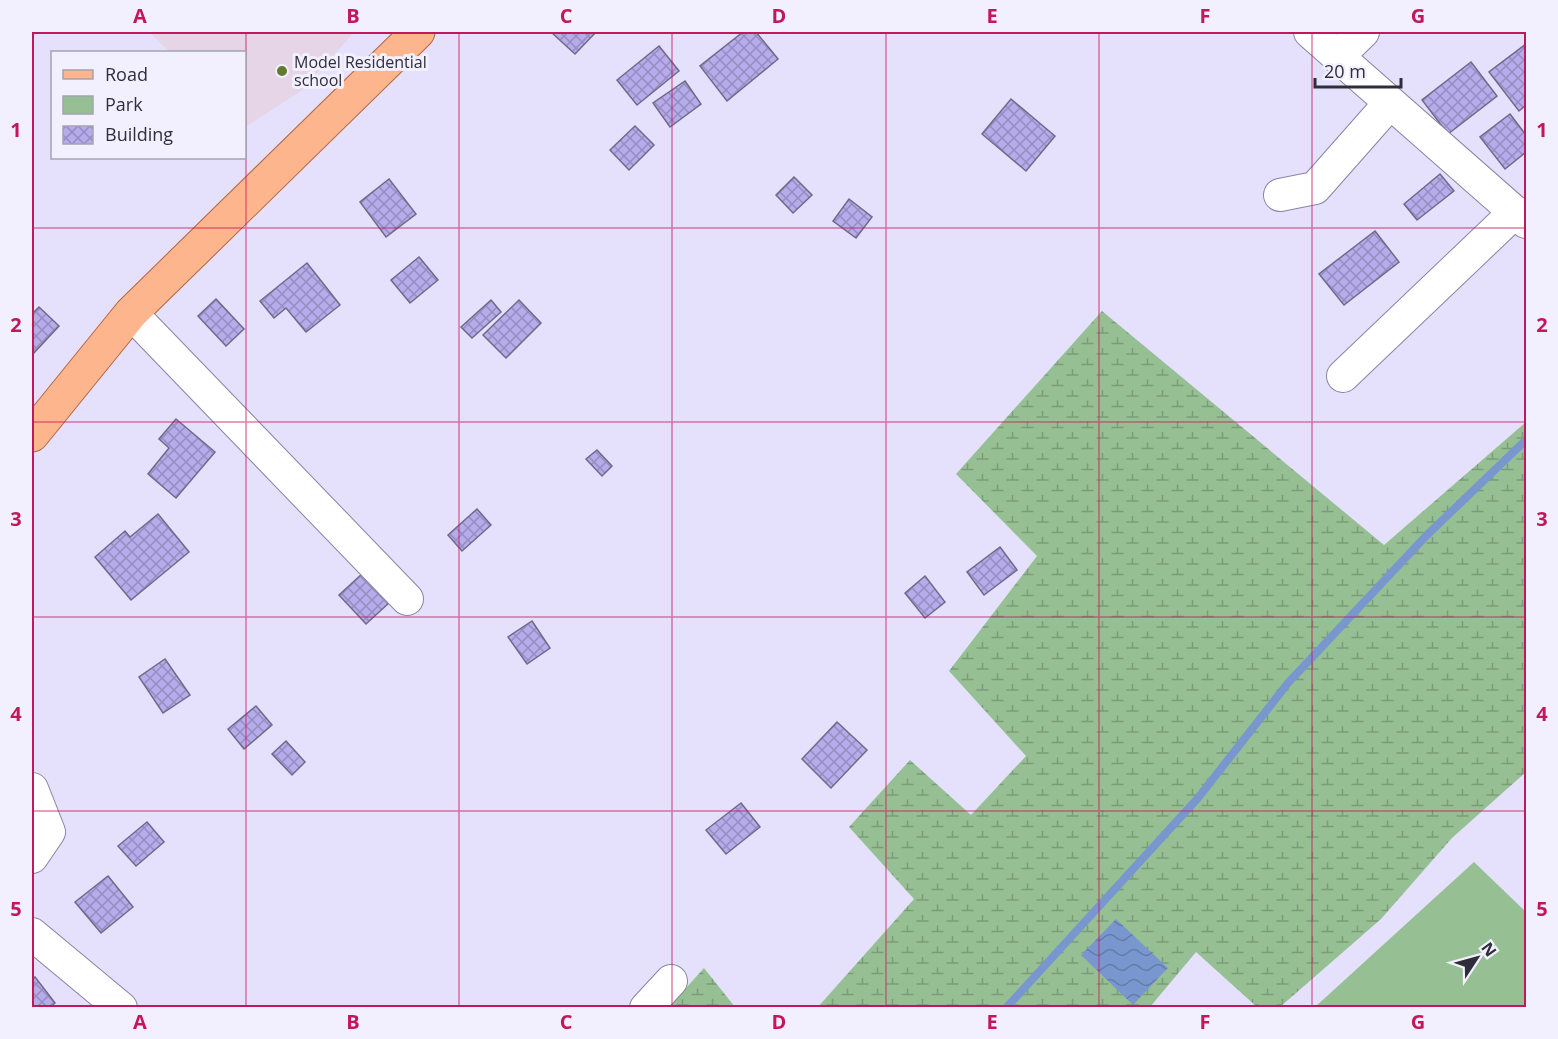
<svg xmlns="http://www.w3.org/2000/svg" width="1558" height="1039" font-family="'Open Sans',sans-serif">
	<defs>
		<pattern id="wetland-marsh" width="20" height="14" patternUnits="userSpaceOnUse" patternTransform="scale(1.5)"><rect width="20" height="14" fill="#96c093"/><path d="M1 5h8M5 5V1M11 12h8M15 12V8" fill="none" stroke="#7b9c79"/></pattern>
		<pattern id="water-waves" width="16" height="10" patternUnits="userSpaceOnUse" patternTransform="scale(1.5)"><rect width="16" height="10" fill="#7997ce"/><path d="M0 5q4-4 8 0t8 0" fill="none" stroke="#647ca8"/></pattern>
		<pattern id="building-cross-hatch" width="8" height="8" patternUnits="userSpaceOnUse" patternTransform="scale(1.5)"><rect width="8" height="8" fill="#b7aceb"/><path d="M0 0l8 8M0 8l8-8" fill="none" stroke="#958cc0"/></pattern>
	</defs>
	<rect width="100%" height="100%" fill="#e5e1fd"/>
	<!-- education -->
	<path fill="#e6d5e6" d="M149,32H354L304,89L247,126L244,123V52H170Z"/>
	<!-- green -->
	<path fill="#96c093" d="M1474,862L1526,912V1007H1315Z"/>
	<!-- wetland -->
	<g fill="url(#wetland-marsh)">
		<path d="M1102,311L1384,545L1526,422V772L1452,838L1381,919L1280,1007H1257L1196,952L1150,1007L817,1008L914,899L849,827L910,760L971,815L1026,756L949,671L1037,556L956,474Z"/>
		<path d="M704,968L735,1007H669Z"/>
	</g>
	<!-- water -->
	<path fill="url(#water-waves)" d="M1116,919L1168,968L1133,1005L1081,955Z"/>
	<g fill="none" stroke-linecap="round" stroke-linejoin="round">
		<!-- stream -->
		<path stroke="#7997ce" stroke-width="8" d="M1006,1008L1198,798L1288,683L1426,536L1526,440"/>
	</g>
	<!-- building -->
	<g fill="url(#building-cross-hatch)" stroke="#6f6a89" stroke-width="1.5">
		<path d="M551,32H596L575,54Z"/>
		<path d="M743,32H756L778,59L727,101L700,66Z"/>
		<path d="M1526,44V105L1519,111L1489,72Z"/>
		<path d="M659,46L679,71L637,105L617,80Z"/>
		<path d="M1471,62L1497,96L1448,134L1422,100Z"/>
		<path d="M685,81L701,104L670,127L653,103Z"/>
		<path d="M1011,99L1055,136L1026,171L982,134Z"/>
		<path d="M1510,114L1526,135V152L1505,169L1480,137Z"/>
		<path d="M635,126L654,145L629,170L610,150Z"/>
		<path d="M1440,174L1454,191L1417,220L1404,204Z"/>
		<path d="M794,177L812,195L793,213L776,195Z"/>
		<path d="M389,179L416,214L386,237L360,202Z"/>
		<path d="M849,199L872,217L856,238L833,221Z"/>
		<path d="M1375,231L1399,262L1344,305L1319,274Z"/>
		<path d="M419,257L438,280L410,303L391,280Z"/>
		<path d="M307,263L340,305L306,332L286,308L274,318L260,301Z"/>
		<path d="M216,299L244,329L226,346L198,316Z"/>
		<path d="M491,300L501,312L472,338L461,327Z"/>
		<path d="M519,300L541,323L506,358L483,335Z"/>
		<path d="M39,307L59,326L32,355V314Z"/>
		<path d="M176,419L215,452L176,498L148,474L169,448L159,439Z"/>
		<path d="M597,450L612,466L602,476L586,459Z"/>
		<path d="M477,509L491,525L462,551L448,535Z"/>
		<path d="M158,514L189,552L131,600L95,557L125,531L130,537Z"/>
		<path d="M1000,547L1017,570L984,595L967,572Z"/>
		<path d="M363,573L390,602L366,624L339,595Z"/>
		<path d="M925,576L945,602L925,618L905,593Z"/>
		<path d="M532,621L550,648L527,664L508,637Z"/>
		<path d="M165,659L190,695L163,713L139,677Z"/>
		<path d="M256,706L272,725L244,749L228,729Z"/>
		<path d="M837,722L867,750L831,788L802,759Z"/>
		<path d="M286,741L305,762L292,775L272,754Z"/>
		<path d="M741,803L760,827L726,854L706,830Z"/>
		<path d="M147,822L164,842L136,866L118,846Z"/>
		<path d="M108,876L133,907L101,933L75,902Z"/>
		<path d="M35,977L55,1003L49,1008H32V980Z"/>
	</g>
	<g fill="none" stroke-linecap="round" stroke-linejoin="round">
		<defs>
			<g id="minor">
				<path d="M1310,32L1526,222"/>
				<path d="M1337,57L1363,32"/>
				<path d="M1280,195L1315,188L1390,103"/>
				<path d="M131,313L407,599"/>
				<path d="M1343,376L1515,212"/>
				<path d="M32,789L49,832L32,857"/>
				<path d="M32,934L121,1008"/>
				<path d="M646,1008L671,981"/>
			</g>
			<path id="major" d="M32,435L131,313L418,32"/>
		</defs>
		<!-- minor casing -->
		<use href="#minor" stroke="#8984a4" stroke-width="34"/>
		<!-- major casing -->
		<use href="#major" stroke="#b4663f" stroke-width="35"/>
		<!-- minor -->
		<use href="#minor" stroke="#fff" stroke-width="32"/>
		<!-- major -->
		<use href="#major" stroke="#fdb58d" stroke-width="33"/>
	</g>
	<!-- grid -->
	<path fill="none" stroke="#c2185b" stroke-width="1.5" stroke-opacity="0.55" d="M246,32V1008M459,32V1008M672,32V1008M886,32V1008M1099,32V1008M1312,32V1008M32,228H1526M32,422H1526M32,617H1526M32,811H1526"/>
	<!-- markers -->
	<circle fill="#617b2f" stroke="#f2f0ff" stroke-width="2" cx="282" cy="71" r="6"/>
	<g text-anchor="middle" stroke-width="6" stroke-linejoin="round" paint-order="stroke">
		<!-- poi labels -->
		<g font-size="16" fill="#302d3b" stroke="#f2f0ff" text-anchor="start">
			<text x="294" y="68">Model Residential<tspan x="294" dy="18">school</tspan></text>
		</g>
	</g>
	<!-- border -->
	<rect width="1558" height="1039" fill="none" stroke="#f2f0ff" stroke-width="66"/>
	<!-- legend -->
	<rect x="51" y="51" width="195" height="108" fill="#f2f0ff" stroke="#a4a2b1" stroke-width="1.5"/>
	<rect x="63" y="70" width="30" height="9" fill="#fdb58d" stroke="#a4a2b1" stroke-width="1.5"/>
	<text x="105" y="81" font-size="18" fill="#302d3b">Road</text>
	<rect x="63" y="96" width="30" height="18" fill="#96c093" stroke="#a4a2b1" stroke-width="1.5"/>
	<text x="105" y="111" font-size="18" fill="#302d3b">Park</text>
	<rect x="63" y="126" width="30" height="18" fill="url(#building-cross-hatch)" stroke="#a4a2b1" stroke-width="1.5"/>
	<text x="105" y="141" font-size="18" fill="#302d3b">Building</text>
	<!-- north arrow -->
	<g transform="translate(1477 958) rotate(54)" stroke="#f2f0ff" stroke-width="4.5" paint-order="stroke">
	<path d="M0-4.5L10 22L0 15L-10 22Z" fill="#302d3b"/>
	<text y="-9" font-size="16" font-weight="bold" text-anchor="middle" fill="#302d3b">N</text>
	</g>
	<!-- scale -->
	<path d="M1315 78v9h86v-9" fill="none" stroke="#302d3b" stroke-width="3"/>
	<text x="1324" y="78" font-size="18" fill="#302d3b" stroke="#f2f0ff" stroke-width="4.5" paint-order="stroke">20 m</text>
	<rect x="33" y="33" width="1492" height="973" fill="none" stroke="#c2185b" stroke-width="2"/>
	<g font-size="20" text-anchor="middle" font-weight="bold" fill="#c2185b">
		<text x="140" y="23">A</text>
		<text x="353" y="23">B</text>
		<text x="566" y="23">C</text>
		<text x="779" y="23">D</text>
		<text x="992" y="23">E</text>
		<text x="1205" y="23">F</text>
		<text x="1418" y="23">G</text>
		<text x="16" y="137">1</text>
		<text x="1542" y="137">1</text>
		<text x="16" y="332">2</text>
		<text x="1542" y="332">2</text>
		<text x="16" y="526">3</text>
		<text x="1542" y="526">3</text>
		<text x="16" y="721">4</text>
		<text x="1542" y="721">4</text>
		<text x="16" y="916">5</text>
		<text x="1542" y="916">5</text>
		<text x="140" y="1029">A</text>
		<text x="353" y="1029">B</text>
		<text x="566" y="1029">C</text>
		<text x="779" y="1029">D</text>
		<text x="992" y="1029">E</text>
		<text x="1205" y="1029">F</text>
		<text x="1418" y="1029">G</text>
	</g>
</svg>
